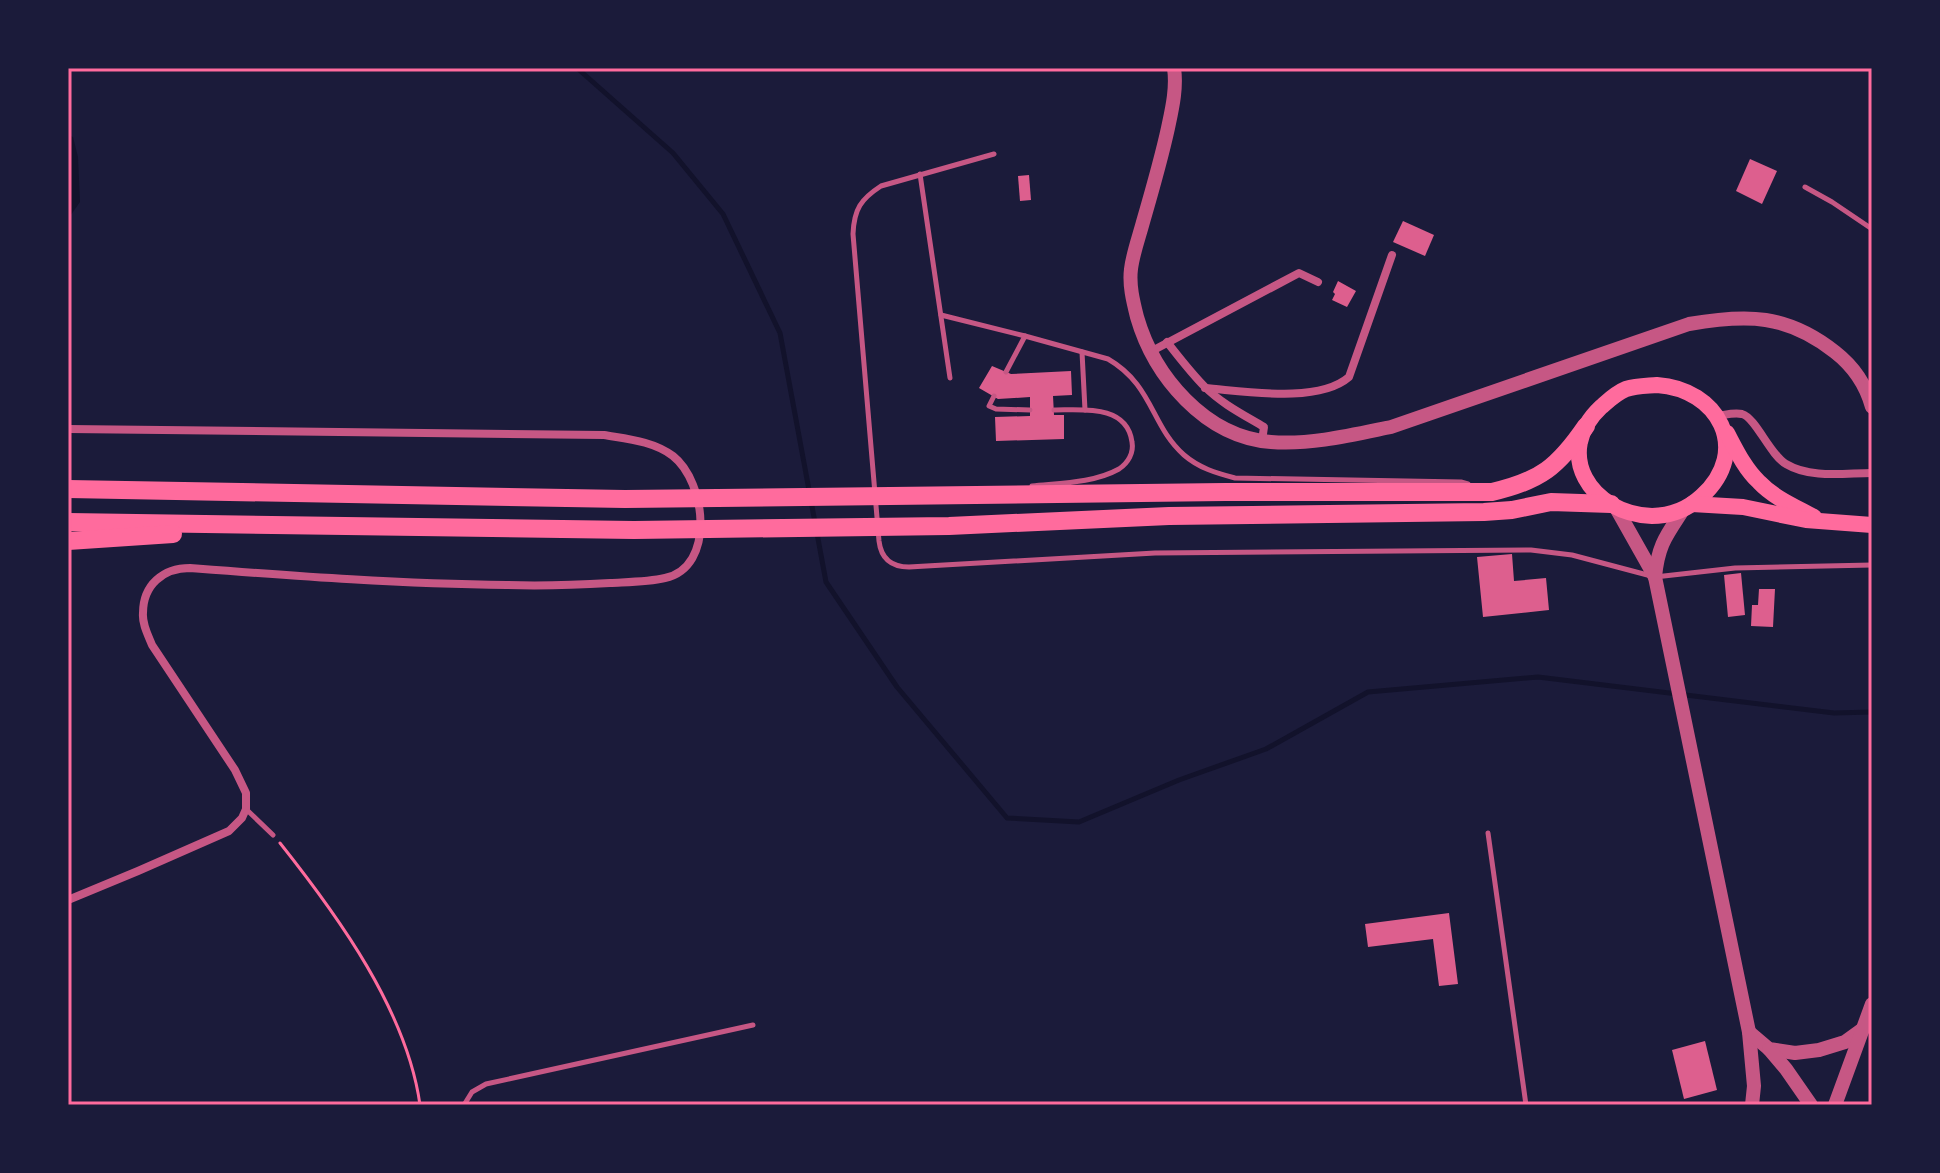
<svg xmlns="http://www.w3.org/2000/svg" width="1940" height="1173" font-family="'Fira Sans',sans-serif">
	<rect width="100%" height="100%" fill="#1b1b3a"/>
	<!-- water -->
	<path fill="#12122b" d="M68,135L73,137L78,157L80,202L68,219Z"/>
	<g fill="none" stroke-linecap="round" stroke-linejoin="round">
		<!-- stream -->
		<path stroke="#12122b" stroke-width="5" d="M577,68L673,153L723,214L780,333L826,582L897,687L1007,818L1079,822L1179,780L1266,749L1368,692L1538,677L1834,713L1872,712"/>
	</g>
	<!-- building -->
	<g fill="#dd5f8e">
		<path d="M1750,159L1777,171L1762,204L1736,191Z"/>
		<path d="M1029,175L1031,200L1020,201L1018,176Z"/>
		<path d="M1403,221L1434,235L1425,256L1393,242Z"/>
		<path d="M1338,281L1356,291L1347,307L1332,300L1335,294L1333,292Z"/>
		<path d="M992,366L1011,374L1071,371L1072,395L1053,396L1054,415H1064V439L996,441L995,417L1030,416V397L998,399L979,388Z"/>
		<path d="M1512,554L1514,581L1546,578L1549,610L1483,617L1477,557Z"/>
		<path d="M1741,573L1745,615L1728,617L1724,575Z"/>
		<path d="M1759,589H1775L1773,627L1751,626L1752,605H1758Z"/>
		<path d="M1449,913L1458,984L1439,986L1433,939L1368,947L1365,924Z"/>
		<path d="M1705,1041L1717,1090L1684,1099L1672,1050Z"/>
	</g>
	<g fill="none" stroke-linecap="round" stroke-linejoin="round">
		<!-- path -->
		<path stroke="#ff6b9d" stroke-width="3" d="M280,843C338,916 407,1011 420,1105"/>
		<!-- service -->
		<g stroke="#c65784" stroke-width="5">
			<path d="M994,154L881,186C861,199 854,209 853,234L879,541C881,558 891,567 909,567L1155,553L1531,550L1572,555L1655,577L1735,568L1872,565"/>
			<path d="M920,174L950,378"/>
			<path d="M1805,187L1832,202L1872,229"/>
			<path d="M941,315L1025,336"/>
			<path d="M1082,352L1085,410"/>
			<path d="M1006,372L1025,336L1108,359C1153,385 1151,426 1184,455C1199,468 1216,473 1235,478L1461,482L1468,484"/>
			<path d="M994,396L989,406L996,409L1030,410"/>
			<path d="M1032,486C1060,483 1094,483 1119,469C1128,463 1134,453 1132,442C1127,404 1082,410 1054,410"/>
			<path d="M247,810L273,835"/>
			<path d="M1488,833L1526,1105"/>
			<path d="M464,1105L472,1092L486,1084L753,1025"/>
		</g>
		<!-- minor -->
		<g stroke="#c65784" stroke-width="8">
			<path d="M1167,342C1179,357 1191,373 1205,387C1222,404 1244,415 1264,427L1262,441"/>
			<path d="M1150,352L1299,273L1318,282"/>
			<path d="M1205,388C1244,391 1318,404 1349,377L1392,255"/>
			<path d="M1717,416C1725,415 1734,412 1742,414C1756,418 1770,455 1786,464C1811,479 1845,473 1872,473"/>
			<path d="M68,429L604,435C627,439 653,441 673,456C706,482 716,567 665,578C648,582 628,582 610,583C576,585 542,586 507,585C400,584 296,576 190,568C163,568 143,585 143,613C142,624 148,635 152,645L235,770L246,793V809L242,818L229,831L138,871L68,900"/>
		</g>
		<!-- tertiary -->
		<g stroke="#c65784" stroke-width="14">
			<path d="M1174,68C1177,88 1172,109 1168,128C1161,160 1152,191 1143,222C1139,237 1133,253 1131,269C1129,285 1133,301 1137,317C1154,376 1205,437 1271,442C1311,445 1352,435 1391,427L1689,324C1747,314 1787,314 1835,352C1853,366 1866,385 1872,407"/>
			<path d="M1615,506L1655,577"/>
			<path d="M1683,510C1666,536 1658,545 1655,577L1749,1032L1754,1086L1752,1105"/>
			<path d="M1749,1032L1769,1049L1795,1053L1819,1050L1845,1042L1863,1029"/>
			<path d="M1769,1049L1786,1069L1811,1105"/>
			<path d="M1835,1105L1872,1004"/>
		</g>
		<!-- primary -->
		<g stroke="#ff6b9d" stroke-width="16">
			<path d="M1657,385C1718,389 1752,450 1702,496C1688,509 1671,516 1652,516C1591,514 1552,453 1601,407C1609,400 1616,393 1626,389C1636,386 1646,386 1657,385Z"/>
			<path d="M1727,433C1736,450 1745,469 1759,482C1774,498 1796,507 1814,517"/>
			<path d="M1692,504L1743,507L1806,520L1872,525"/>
		</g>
		<!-- trunk -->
		<g stroke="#ff6b9d" stroke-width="18">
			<path d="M68,489L625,499L1225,492H1492C1540,481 1558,467 1586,426"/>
			<path d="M68,522L634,530L949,526L1169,516L1484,512L1512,510L1551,502L1611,504"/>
			<path d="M68,541L173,534"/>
		</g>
	</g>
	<!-- border -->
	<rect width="1940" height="1173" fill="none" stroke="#1b1b3a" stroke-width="140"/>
	<rect x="70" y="70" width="1800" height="1033" fill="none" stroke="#ff6b9d" stroke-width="3"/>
</svg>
